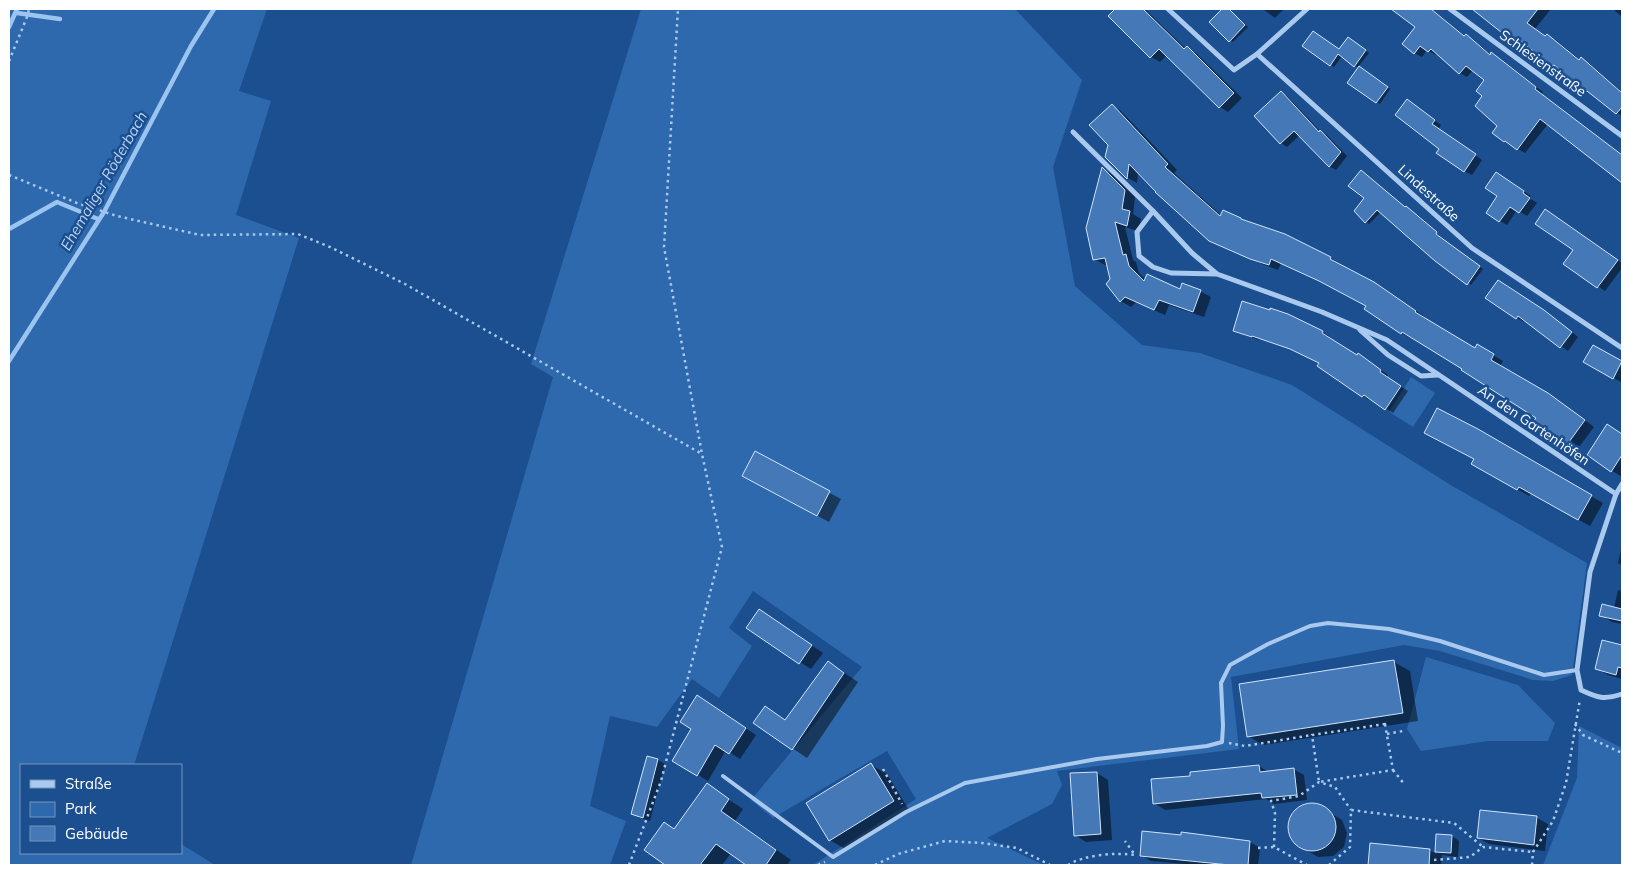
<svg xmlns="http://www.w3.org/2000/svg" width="1631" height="874" font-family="Mulish,sans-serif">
	<rect width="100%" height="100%" fill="#1b4f8f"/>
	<!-- green -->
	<g fill="#2e69ad">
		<path d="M9,9H267L239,91L271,101L236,215L299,238L134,765H21V853H181V844L215,865H9Z"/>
		<path d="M641,9H1015L1082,80L1053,167L1075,286L1142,345L1200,353L1292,385L1449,484L1587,563L1572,675L1553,681L1533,680L1440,651L1404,645L1231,677L1239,749L1057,771L1062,785L1052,804L987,838L1044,865H813L916,799L887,751L773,818L751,800L862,667L753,591L729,628L752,646L719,698L692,679L657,727L610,716L590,806L626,821L610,865H411L553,377L531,364Z"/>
		<path d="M1411,377L1435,393L1413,427L1389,412Z"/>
		<path d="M1426,657L1518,685L1555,723L1548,741H1488L1421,751L1407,729Z"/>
		<path d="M1579,726L1622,748V865H1543L1577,778Z"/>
	</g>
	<!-- shadow -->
	<g fill="#0007">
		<path d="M1117,9H1145L1186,49L1187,48L1196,53L1242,98L1228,112L1220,107L1167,55L1160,62L1151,57L1110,16Z"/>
		<path d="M1224,9H1228L1248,27L1233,42L1211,22Z"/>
		<path d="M1263,9H1284L1275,18Z"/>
		<path d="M1395,9H1432L1465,36L1473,40L1491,55L1499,58L1543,92L1542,94L1622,155V182L1548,124L1525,153L1518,149L1483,95L1486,80L1473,70L1467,77L1460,73L1438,53L1436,55L1427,50L1422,57L1414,53L1417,27L1394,10Z"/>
		<path d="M1474,9H1515L1520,12L1522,9H1548L1550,10L1535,29L1546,37L1547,36L1556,40L1580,60L1581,59L1590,64L1622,92V116L1527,45L1526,48L1517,43Z"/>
		<path d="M1613,9H1622V17Z"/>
		<path d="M1352,40L1369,53L1358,67L1390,89L1380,104L1349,83L1359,69L1342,56L1334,67L1331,65L1339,50Z"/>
		<path d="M1281,92L1287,96L1320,131L1327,135L1347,156L1336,170L1329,166L1300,135L1287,147L1281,143Z"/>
		<path d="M1408,100L1441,125L1438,129L1482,160L1472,175L1464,171L1440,149Z"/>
		<path d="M1112,105L1121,111L1177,170L1174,173L1222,216L1237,225L1285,235L1331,258L1340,264V265L1384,289L1425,317L1424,319L1475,350L1478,346L1503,361L1500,366L1558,400L1594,427L1576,451L1535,422L1538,418L1464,368L1412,336L1411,338L1401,333L1368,306L1331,287L1281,263L1278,270L1262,264L1220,246L1138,172L1137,183L1128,178L1106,157L1109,145Z"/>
		<path d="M1103,169L1113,175L1135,197L1133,214L1141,219L1138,231L1125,227L1133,260L1136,262L1139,273L1146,280L1181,291H1200L1211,297L1204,317L1169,305L1165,315L1136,302L1131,307L1121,301L1108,284L1112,279L1108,265H1105L1094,259Z"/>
		<path d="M1504,178L1531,196L1529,198L1537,203L1527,216L1517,210L1507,225L1487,213L1499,195Z"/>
		<path d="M1405,208L1409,209L1439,235L1438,236L1483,269L1471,285L1381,212L1369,224L1356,211Z"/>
		<path d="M1546,210L1622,263V268L1605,291L1565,263L1574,250Z"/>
		<path d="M1487,298L1552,316L1578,337L1568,351L1526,320L1524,322L1517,318Z"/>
		<path d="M1234,330L1322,332L1329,336V338L1357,356L1366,359L1388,375L1387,377L1408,391L1393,413L1371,399L1370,400L1362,396L1321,363L1299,352L1260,339L1259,340L1242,334Z"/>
		<path d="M1593,347L1622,363L1621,382L1585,362Z"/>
		<path d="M1608,425L1622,434V477L1588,455Z"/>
		<path d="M1477,431L1603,503L1590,526L1531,493L1529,496L1484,470L1475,459Z"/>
		<path d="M755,453L841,499L829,522L755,482Z"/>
		<path d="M1622,546V565L1618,563Z"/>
		<path d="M1618,590L1622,591V624L1612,622L1601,615L1614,608Z"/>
		<path d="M770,617L823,653L811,669L800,662Z"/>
		<path d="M1603,642L1622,646V679L1608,675L1597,669Z"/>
		<path d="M828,662L858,682L807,758L755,723L786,721Z"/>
		<path d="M1394,662L1410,671L1418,721L1263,745L1248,736Z"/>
		<path d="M708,703L756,735L740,759L726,750L708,781L674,760Z"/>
		<path d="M658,760L665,764L650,821L640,818L633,814Z"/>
		<path d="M871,765L887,774L909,810L845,849L830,840Z"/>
		<path d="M1259,766L1268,772L1293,769L1304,775L1307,800L1274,804L1266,799L1165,810L1154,803L1191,777Z"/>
		<path d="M1097,773L1108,780L1112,840L1086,842L1075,835Z"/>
		<path d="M707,785L743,809L735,821L791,860L787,865H748L731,853L722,865H667L645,850L675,830Z"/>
		<path d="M1317,805L1342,820L1347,833L1344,847L1333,856L1318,857L1306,850L1294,842L1289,829L1292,815L1303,806Z"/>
		<path d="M1537,818L1548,824L1545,851L1489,844L1478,838Z"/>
		<path d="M1183,834L1250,842L1260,848L1258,865H1197L1151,861L1141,855L1182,836Z"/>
		<path d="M1438,836H1452L1459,841L1458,857L1442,855L1441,865H1369L1371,845L1430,850L1436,854Z"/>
	</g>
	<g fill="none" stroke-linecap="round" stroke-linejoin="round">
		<!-- stream -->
		<g stroke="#9cc4f0" stroke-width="4.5">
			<path d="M17,13L60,19"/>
			<path d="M9,27L17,9"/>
			<path d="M9,229L57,202L98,219"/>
			<path d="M9,361L104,212L191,46L214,9"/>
		</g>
	</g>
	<!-- building -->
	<g fill="#4478b7" stroke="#cfe3fa">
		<path d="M1115,9H1143L1184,49L1187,46L1234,93L1219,108L1159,49L1150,58L1108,16Z"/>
		<path d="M1222,9H1229L1245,25L1229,42L1209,22Z"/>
		<path d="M1391,9H1431L1464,36L1466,34L1490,55L1491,52L1536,87L1535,89L1622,155V183L1540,119L1517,150L1505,141L1504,142L1492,133L1497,126L1475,106L1482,96L1476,91L1484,80L1466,66L1459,74L1431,49L1428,52L1420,46L1414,54L1402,44L1415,27Z"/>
		<path d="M1472,9H1538L1527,23L1545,36L1547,34L1579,60L1581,57L1622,93V107L1616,114L1587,91L1586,92L1554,65L1552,66L1519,40L1516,44Z"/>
		<path d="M1313,31L1339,49L1348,37L1366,50L1354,67L1338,54L1330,66L1302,46Z"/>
		<path d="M1359,66L1388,87L1376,103L1347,83Z"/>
		<path d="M1281,91L1319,132L1320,130L1341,152L1329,167L1294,131L1280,144L1254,116Z"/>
		<path d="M1407,99L1435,120L1432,124L1476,154L1464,172L1436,153L1439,149L1395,115Z"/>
		<path d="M1112,104L1168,164L1165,167L1220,216L1223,210L1241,218V219L1285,234L1331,257L1330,259L1374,282L1416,311L1415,312L1475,348L1477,344L1494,354L1491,360L1548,393L1585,420L1566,446L1533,422L1536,418L1461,370L1462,369L1402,332L1401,334L1364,309L1366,306L1319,281L1271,259L1269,265L1250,259L1209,241L1155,192H1156L1129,164L1127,179L1105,157L1108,145L1089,125Z"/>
		<path d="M1102,167L1125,190L1122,209L1130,211L1127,226L1115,222L1123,255L1126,254L1129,266L1144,281L1147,274L1180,289L1182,283L1201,290L1193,312L1159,300L1154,310L1125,297L1120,302L1106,284L1110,279L1105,258L1093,260L1086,228Z"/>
		<path d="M1361,170L1405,207L1406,206L1437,232L1436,234L1480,266L1467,285L1435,261L1377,210L1365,223L1354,211L1364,198L1348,186Z"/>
		<path d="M1496,172L1524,191L1523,193L1530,198L1519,213L1510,207L1499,222L1486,213L1497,196L1485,188Z"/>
		<path d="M1545,209L1618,260L1597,288L1563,264L1573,250L1535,224Z"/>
		<path d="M1498,280L1544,310L1572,332L1560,348L1518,316L1516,319L1485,298Z"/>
		<path d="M1242,301L1270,310V308L1288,314L1323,331L1322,333L1357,355L1358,353L1381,370L1380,372L1401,386L1385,410L1364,395L1362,397L1317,366L1319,363L1290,349L1252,336V337L1233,331Z"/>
		<path d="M1593,345L1622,361L1613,379L1583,362Z"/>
		<path d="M1437,408L1478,429L1592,495L1578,520L1519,487L1517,490L1471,464L1474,459L1424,433Z"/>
		<path d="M1607,424L1622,434V455L1611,472L1587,455Z"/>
		<path d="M755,451L830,491L817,516L742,476Z"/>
		<path d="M1602,604L1622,609V621L1599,616Z"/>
		<path d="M759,609L812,645L799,664L746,628Z"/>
		<path d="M1602,640L1622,645V668L1618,667L1616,675L1595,669Z"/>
		<path d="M1394,660L1403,713L1247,737L1239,684Z"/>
		<path d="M828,661L844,673L792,750L753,723L765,706L785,720Z"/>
		<path d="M697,695L746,728L729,754L715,745L697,776L672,761L691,729L680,722Z"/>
		<path d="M647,756L658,759L643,818L631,814Z"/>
		<path d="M871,763L894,801L829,841L806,803Z"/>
		<path d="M1259,765L1260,772L1294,768L1297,795L1262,798L1261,793L1153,804L1151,779L1190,776V772Z"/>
		<path d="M1097,772L1101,834L1074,836L1070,773Z"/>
		<path d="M707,783L729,799L721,811L776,850L766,865H746L716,844L700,865H665L644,850L664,822L674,829Z"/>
		<circle cx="1312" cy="827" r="24"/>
		<path d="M1480,810L1537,816L1534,845L1477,838Z"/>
		<path d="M1142,831L1181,835V832L1250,841L1248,865H1230L1140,856Z"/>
		<path d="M1436,834L1452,835L1451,853L1435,852Z"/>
		<path d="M1370,843L1430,849L1429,865H1368Z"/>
	</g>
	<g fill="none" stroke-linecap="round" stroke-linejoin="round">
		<!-- path -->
		<g stroke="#a9c9ee" stroke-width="2.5" stroke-dasharray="2.5 4" stroke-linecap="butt">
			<path d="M9,61L27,17L29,9"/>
			<path d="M9,175L77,203L117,216L200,235L298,234L330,247L405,284L702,454"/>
			<path d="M1385,724L1393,770L1319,782L1312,735Z"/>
			<path d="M1575,724L1583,735L1622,753"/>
			<path d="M1387,734L1403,731"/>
			<path d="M1229,743L1245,746L1312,735"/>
			<path d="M883,769L902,804"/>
			<path d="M1393,770L1405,785"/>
			<path d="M1274,847L1275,813L1271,801L1299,796L1319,782L1335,787L1351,810"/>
			<path d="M1258,848L1274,847L1307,865"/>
			<path d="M1434,860L1470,857L1483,847L1533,852"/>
			<path d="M629,865L661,781L722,547L702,454L664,247L678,9"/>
			<path d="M818,865L825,862"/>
			<path d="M875,865L898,854L945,841L982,843L1017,848L1050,865"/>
			<path d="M1068,865C1083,855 1117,852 1135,855L1125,841"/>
			<path d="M1329,865L1350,847L1351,810L1454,823L1483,847"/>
			<path d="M1532,865L1533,852L1553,821L1566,783L1580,699"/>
		</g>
		<!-- service -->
		<path stroke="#a9c9ee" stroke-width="4" d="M723,776L833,857L906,812L965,783L1097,759L1207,746L1222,742L1223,726L1221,683L1230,665L1268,644L1310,626L1328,623L1389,629L1440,641L1544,675L1577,670"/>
		<!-- minor -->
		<g stroke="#a9c9ee" stroke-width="5">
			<path d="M1168,9L1234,70L1257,54L1472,248L1622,348"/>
			<path d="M1450,9L1622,136"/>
			<path d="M1257,54L1307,9"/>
			<path d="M1073,132L1153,211"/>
			<path d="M1217,274L1192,253L1153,211L1137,232L1139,256L1153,267L1171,273L1217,274L1322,312L1387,340L1616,494"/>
			<path d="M1360,330L1388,355L1421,376L1438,375"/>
			<path d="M1622,484L1616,494L1590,572L1577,670L1581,690C1598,698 1604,700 1622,694"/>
		</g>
	</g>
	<g text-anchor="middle" stroke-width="5" stroke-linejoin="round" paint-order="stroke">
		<!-- street labels -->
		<g font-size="14" fill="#fff" stroke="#1b4f8f">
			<text transform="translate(1543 63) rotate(36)" y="5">Schlesienstraße</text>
			<text transform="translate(1429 193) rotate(42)" y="5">Lindestraße</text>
			<text transform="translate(1534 425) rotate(34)" y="5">An den Gartenhöfen</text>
		</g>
		<!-- water labels -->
		<g font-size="15" font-style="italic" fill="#b5d3f5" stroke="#1b4f8f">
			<text transform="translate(104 181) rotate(-60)" y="5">Ehemaliger Röderbach</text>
		</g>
	</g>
	<!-- border -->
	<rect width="1631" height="874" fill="none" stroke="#ffffff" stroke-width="20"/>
	<!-- legend -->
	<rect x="20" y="764" width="162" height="90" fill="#1b4f8f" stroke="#7695bc"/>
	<rect x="30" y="780" width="25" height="8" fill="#a9c9ee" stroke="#7695bc"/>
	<text x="65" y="789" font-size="15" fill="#ffffff">Straße</text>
	<rect x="30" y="802" width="25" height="15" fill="#2e69ad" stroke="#7695bc"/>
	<text x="65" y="814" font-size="15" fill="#ffffff">Park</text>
	<rect x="30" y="826" width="25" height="15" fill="#4478b7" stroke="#7695bc"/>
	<text x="65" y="839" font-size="15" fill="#ffffff">Gebäude</text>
</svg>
